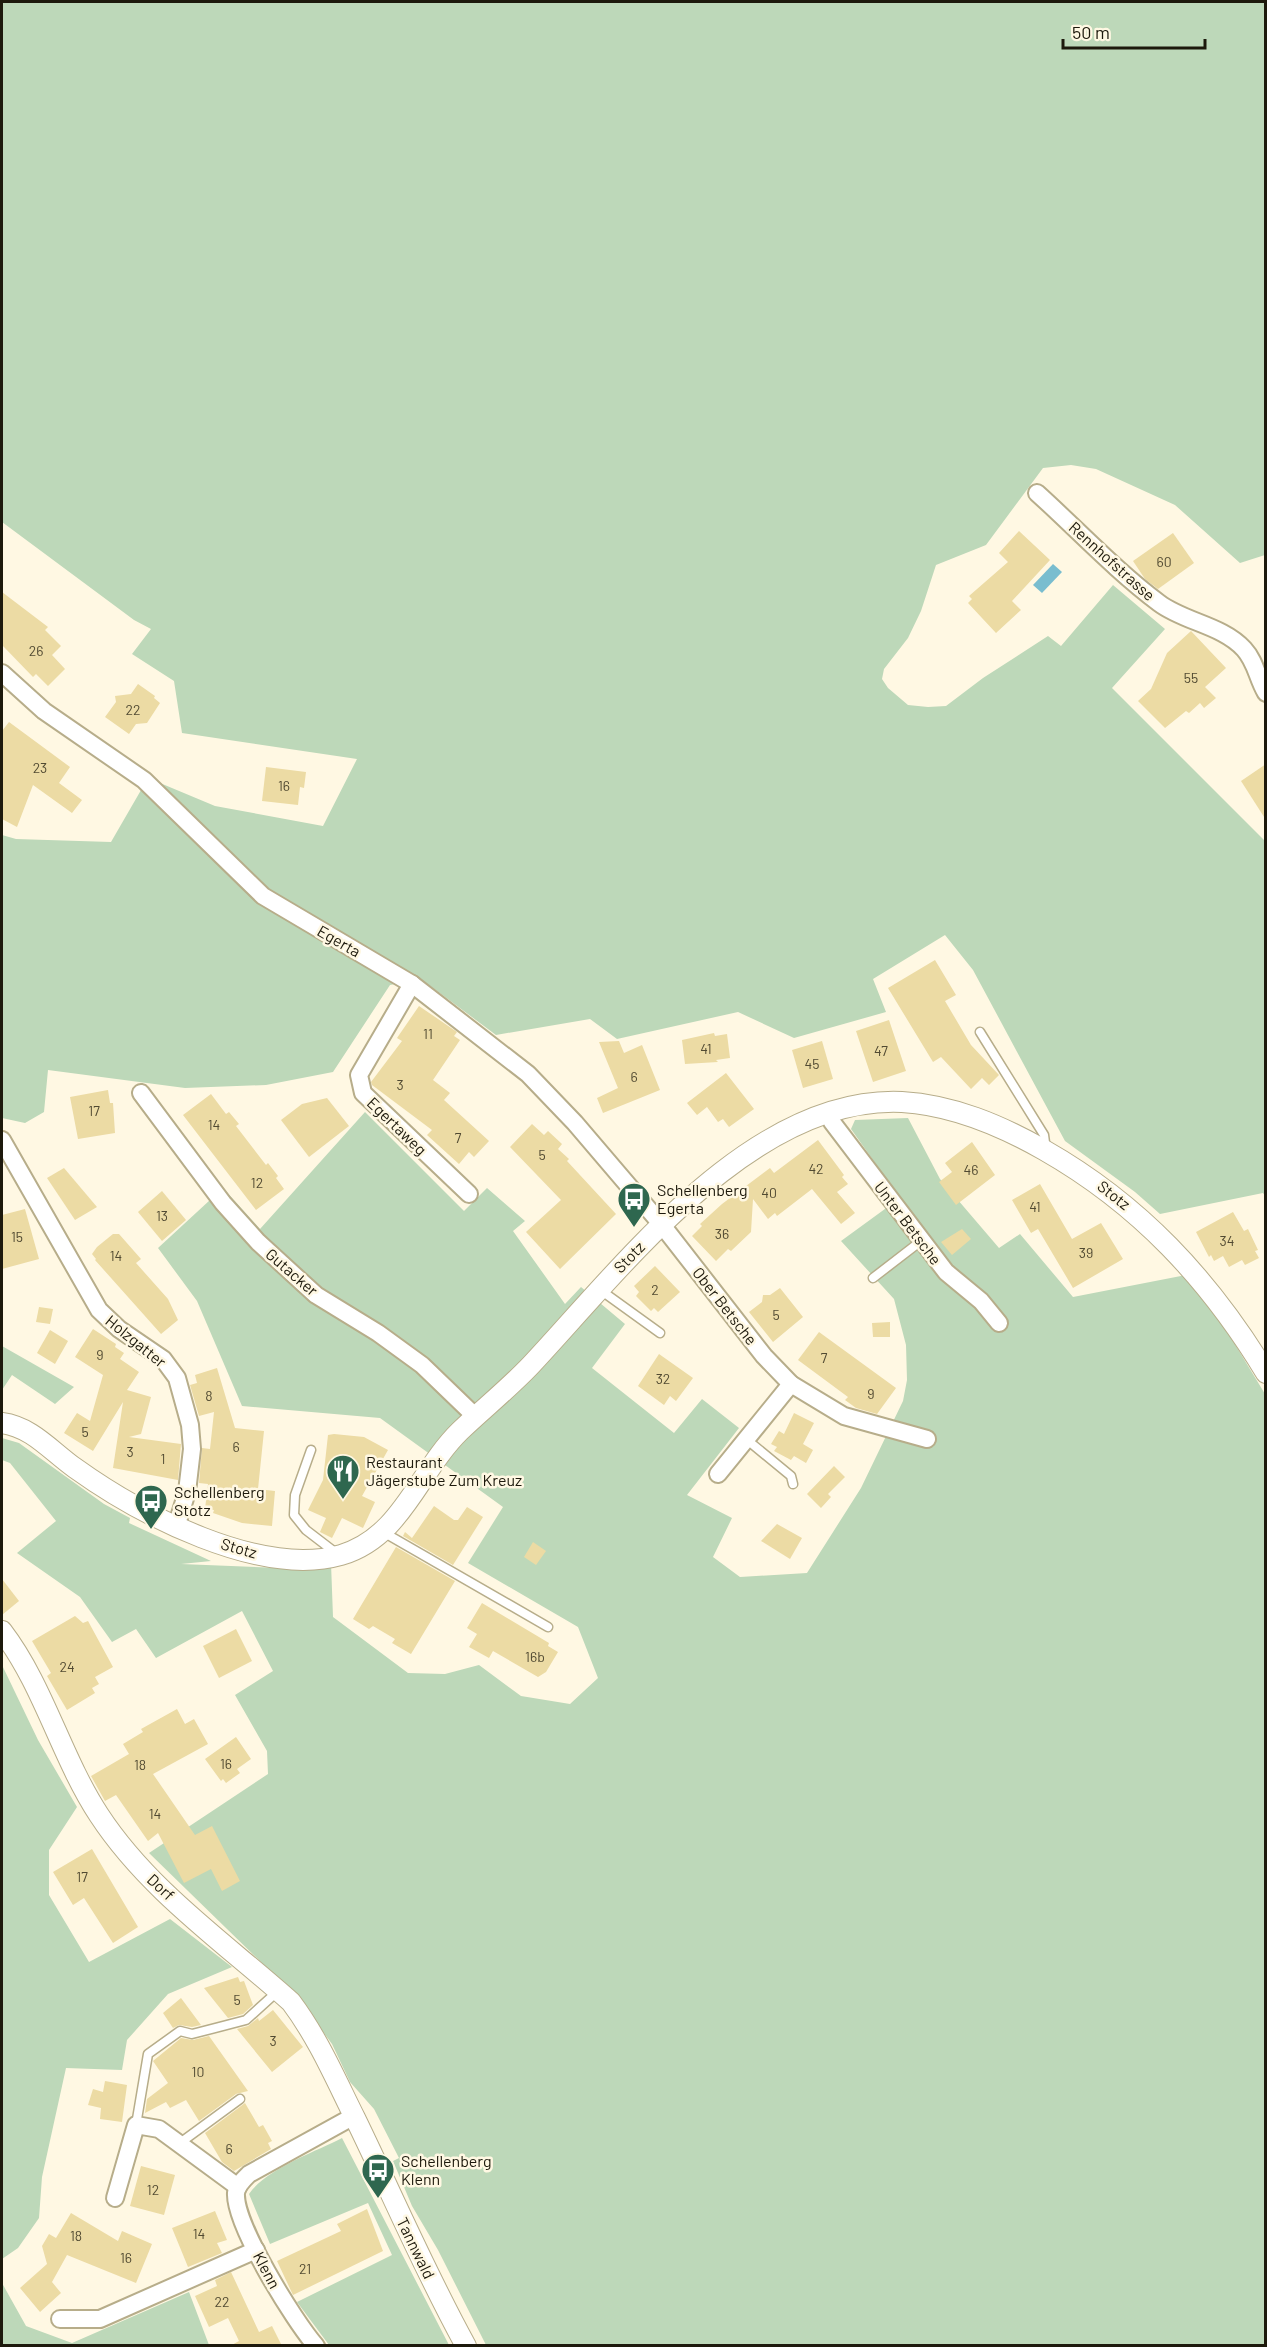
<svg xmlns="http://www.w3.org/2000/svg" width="1267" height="2347" font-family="Barlow,sans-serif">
	<rect width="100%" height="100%" fill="#fff8e3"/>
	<!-- green -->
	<g fill="#bdd8b9">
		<path d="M2,2H1265V555L1240,563L1175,505L1096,469L1071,465L1043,468L986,545L936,565L921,611L908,638L884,669L882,679L888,688L908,705L928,707L946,706L983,678L1048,636L1061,646L1113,585L1165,629L1112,688L1265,841V1196L1263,1193L1160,1214L1135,1192L1065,1141L973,970L945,935L873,979L886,1012L794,1038L738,1012L617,1039L590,1019L496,1035L421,979L390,985L333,1072L266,1085L185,1088L48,1070L44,1112L25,1123L2,1118V835L16,839L111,842L148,778L215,806L323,826L357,759L182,733L174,681L132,654L151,629L134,620L2,522Z"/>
		<path d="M365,1112L464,1211L487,1188L525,1221L513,1231L565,1304L581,1287L625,1324L592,1368L674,1433L702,1399L739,1428L687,1495L732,1518L713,1557L740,1577L807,1573L861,1488L903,1401L907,1380L906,1345L894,1299L841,1241L900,1198L851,1129L855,1120L908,1118L940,1179L999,1248L1020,1234L1073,1297L1186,1275L1225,1320L1233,1341L1265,1394V2345H486L438,2250L412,2206L393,2161L399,2158L374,2109L350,2082L332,2044L298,1998L149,1853L268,1774L267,1751L235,1695L273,1671L242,1611L156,1658L136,1629L112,1642L80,1597L17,1553L56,1521L10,1463L2,1460V1438L19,1443L104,1504L130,1518L129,1523L211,1561L181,1564L307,1569L331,1563L333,1617L408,1673L445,1674L479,1665L521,1696L570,1704L598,1678L578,1627L468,1563L503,1507L380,1418L242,1406L197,1301L158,1248L223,1188L260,1229Z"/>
		<path d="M2,1346L74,1387L55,1404L12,1375L2,1390Z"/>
		<path d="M2,1665L38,1740L77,1807L49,1850V1895L89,1962L170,1919L232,1967L168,1994L127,2040L122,2070L66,2068L42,2177L39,2218L18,2248L2,2259Z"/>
		<path d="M342,2138L449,2345H329L297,2302L392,2255L368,2203L270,2244L249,2194C266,2169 315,2152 342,2138Z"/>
		<path d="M2,2283L26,2326L72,2343L189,2292L209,2345H2Z"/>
	</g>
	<!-- water -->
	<path fill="#79bdcf" d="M1053,564L1062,572L1042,593L1033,585Z"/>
	<!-- building -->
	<g fill="#ecdba4">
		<path d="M1019,531L1050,560L1012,601L1021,610L996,633L968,603L972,599L969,596L1008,562L999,553Z"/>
		<path d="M1173,533L1194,563L1158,589L1145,579L1133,561Z"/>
		<path d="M2,592L48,627L45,630L61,646L52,655L65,669L48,686L36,674L33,677L2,645Z"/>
		<path d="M1191,631L1226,668L1205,687L1216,698L1204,708L1200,703L1189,713L1186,711L1165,728L1138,701L1151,689L1167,653Z"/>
		<path d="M138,684L155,696L154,698L160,703L147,723L136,724L129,734L105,717L116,702L115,696L131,694Z"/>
		<path d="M9,722L70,767L59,783L82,800L72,813L33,785L17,827L2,819V731Z"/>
		<path d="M1266,764V820L1241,781Z"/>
		<path d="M266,767L306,772L304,788L300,787L298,805L262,801Z"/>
		<path d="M935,960L956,995L945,1001L971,1045L999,1075L989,1085L982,1078L971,1089L941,1057L933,1062L888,988Z"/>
		<path d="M419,1006L457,1032L454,1036L460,1040L433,1080L450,1093L444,1100L489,1141L474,1157L469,1152L459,1164L427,1135L432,1130L372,1085L371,1082L402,1041L397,1038Z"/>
		<path d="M889,1020L906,1071L873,1082L856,1031Z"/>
		<path d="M714,1033L715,1036L727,1034L730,1058L716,1060L718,1062L685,1064L682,1040Z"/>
		<path d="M619,1041L624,1053L642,1045L660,1090L603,1113L597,1098L618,1088L599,1042Z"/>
		<path d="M822,1041L833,1079L803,1088L792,1050Z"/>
		<path d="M726,1073L754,1109L729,1127L723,1119L718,1122L707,1107L697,1115L687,1103Z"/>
		<path d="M108,1090L110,1103H113L115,1133L78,1139L70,1097Z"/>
		<path d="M211,1094L226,1114L229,1112L239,1124L236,1126L266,1165L268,1163L278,1176L276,1178L284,1189L256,1210L183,1115Z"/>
		<path d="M327,1098L349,1126L309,1157L281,1120L302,1104Z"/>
		<path d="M532,1124L544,1135L548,1131L562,1144L558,1149L569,1159L567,1161L616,1214L560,1269L526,1232L561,1200L510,1147Z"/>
		<path d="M818,1140L844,1175L842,1177L848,1184L837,1192L855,1213L841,1224L812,1189L777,1216L775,1213L768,1219L753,1199L751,1232L731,1251L728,1249L716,1261L692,1236L702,1226L700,1224L722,1204L770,1168L774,1173Z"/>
		<path d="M972,1142L995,1175L956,1205L939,1182L952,1172L945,1163Z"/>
		<path d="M64,1168L97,1207L75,1220L47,1178Z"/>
		<path d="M1040,1184L1072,1239L1101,1223L1123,1259L1073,1288L1038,1229L1031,1233L1012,1200Z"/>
		<path d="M162,1191L186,1220L162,1241L138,1212Z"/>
		<path d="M25,1209L39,1259L2,1269V1215Z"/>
		<path d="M1233,1212L1244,1231L1248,1229L1258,1250L1255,1251L1259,1258L1245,1265L1242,1260L1229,1267L1223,1256L1214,1261L1211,1255L1209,1257L1196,1232Z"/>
		<path d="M962,1229L971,1239L952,1255L941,1242Z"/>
		<path d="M113,1234H119L141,1259L136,1263L168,1299L178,1320L161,1334L95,1260L96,1259L92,1254L97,1247Z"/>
		<path d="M655,1266L680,1292L658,1312L654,1308L651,1311L636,1296L639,1292L634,1286Z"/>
		<path d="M780,1288L803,1317L773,1342L749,1312L762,1302L763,1295H770Z"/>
		<path d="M39,1307L53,1309L50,1324L36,1322Z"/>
		<path d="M890,1322V1337H873L872,1323Z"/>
		<path d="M93,1329L116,1344L115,1347L124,1353L120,1359L139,1372L127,1390L151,1397L141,1434L129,1437L181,1444L178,1480L113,1468L123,1402L93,1451L64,1433L77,1413L90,1421L103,1375L75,1357Z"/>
		<path d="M50,1330L68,1341L55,1364L37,1353Z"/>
		<path d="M819,1332L896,1388L877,1414L856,1408L845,1400L848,1397L798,1360Z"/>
		<path d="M659,1354L693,1378L676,1401L670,1396L664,1405L638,1386Z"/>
		<path d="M217,1368L235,1428L264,1431L258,1489L275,1491L272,1526L242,1523L213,1513L214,1510L205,1509L208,1484L199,1483L202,1448L210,1449L214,1412L199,1416L190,1385L197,1383L195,1375Z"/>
		<path d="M794,1413L814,1423L803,1444L813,1450L806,1463L794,1456L791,1460L774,1451L777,1447L771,1444L779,1431L784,1434Z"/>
		<path d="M334,1434L364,1437L388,1450L362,1496L375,1502L363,1528L342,1518L332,1538L320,1532L326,1518L308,1510L323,1480L328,1435Z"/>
		<path d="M834,1466L845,1477L828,1494L831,1497L821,1508L807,1494Z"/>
		<path d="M434,1506L454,1520H458L467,1507L483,1517L453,1565L403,1536L405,1532L412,1538Z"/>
		<path d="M777,1524L802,1538L790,1559L761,1541Z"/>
		<path d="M533,1542L546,1551L536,1565L524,1557Z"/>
		<path d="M396,1547L455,1581L411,1654L392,1643L395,1639L373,1626L369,1629L353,1619Z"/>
		<path d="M2,1579L19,1601L2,1615Z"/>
		<path d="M482,1603L549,1643L548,1646L558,1652L546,1672L538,1677L493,1651L489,1658L469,1647L477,1634L467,1628Z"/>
		<path d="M75,1616L83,1623L88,1621L113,1667L95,1677L99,1684L92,1688L95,1693L67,1710L47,1676L51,1673L32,1641Z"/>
		<path d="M236,1629L252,1661L219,1678L203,1646Z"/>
		<path d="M177,1709L185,1724L194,1719L208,1744L153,1774L195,1835L212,1826L240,1881L222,1891L211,1869L184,1883L158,1833L148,1841L116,1795L105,1801L91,1776L129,1754L123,1744L143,1732L141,1729Z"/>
		<path d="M236,1737L251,1759L237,1769L240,1773L226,1783L223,1779L221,1781L205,1759Z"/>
		<path d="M92,1849L138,1927L113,1943L84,1898L73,1905L53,1872Z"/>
		<path d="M238,1977L240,1982L244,1981L253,2005L243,2014L228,2018L204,1988Z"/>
		<path d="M181,1998L201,2025L192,2027L179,2025L173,2028L163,2013Z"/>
		<path d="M273,2010L303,2047L272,2072L237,2029L248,2026L258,2018L259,2021Z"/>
		<path d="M209,2036L248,2091L236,2094L199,2121L186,2100L170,2108L166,2102L145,2113L147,2099L168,2083L153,2061L181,2038L193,2040Z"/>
		<path d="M105,2081L127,2085L122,2122L100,2119L101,2108L88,2105L93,2089L103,2092Z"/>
		<path d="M245,2103L259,2127L263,2125L272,2141L268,2143L271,2149L234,2171L222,2162L205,2133Z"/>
		<path d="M141,2166L175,2175L164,2215L130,2206Z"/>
		<path d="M367,2209L383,2251L293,2295L277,2261L341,2231L337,2224Z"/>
		<path d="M215,2211L227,2240L217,2243L222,2253L188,2267L172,2228Z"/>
		<path d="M71,2213L118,2241L122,2231L152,2244L136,2283L67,2255L52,2282L61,2293L40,2312L20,2288L47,2264L42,2246L49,2234L56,2238Z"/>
		<path d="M231,2272L259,2332L272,2326L282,2346H230L239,2341L228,2318L209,2327L195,2296L217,2286L215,2280Z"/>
	</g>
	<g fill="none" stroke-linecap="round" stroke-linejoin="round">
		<defs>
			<g id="service">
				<path d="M980,1032L1044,1135L1046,1150"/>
				<path d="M873,1278L921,1241"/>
				<path d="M599,1289L660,1333"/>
				<path d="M746,1439L791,1476L793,1484"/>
				<path d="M311,1450L295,1495L294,1515L306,1530L336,1553"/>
				<path d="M383,1532L548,1627"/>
				<path d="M136,2125L148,2054L180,2031L192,2034L246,2020L278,1991"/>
				<path d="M180,2143L240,2099"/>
			</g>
			<g id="minor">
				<path d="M1037,493C1078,530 1115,570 1159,603C1184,622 1222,625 1244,649C1256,662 1257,678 1266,693"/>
				<path d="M2,673L44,711L144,780L263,896L412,984L528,1074L575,1123L662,1225L764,1356L791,1384L844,1416L927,1439"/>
				<path d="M412,984L359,1075L363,1093L469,1194"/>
				<path d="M141,1093L223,1203L258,1242L316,1295L378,1333L422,1365L476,1417"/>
				<path d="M828,1113L832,1122L946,1272L981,1301L999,1323"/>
				<path d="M2,1140L99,1310L119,1329L163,1359L177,1378L190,1425L192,1449L187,1492L176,1527"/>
				<path d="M718,1474L791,1384"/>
				<path d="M115,2198L136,2125L159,2129L238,2187"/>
				<path d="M60,2319H100L256,2250"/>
				<path d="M316,2346C294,2321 234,2224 236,2193C237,2185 244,2179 249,2174L354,2116"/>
			</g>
			<g id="tertiary">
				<path d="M2,1423C32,1427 51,1451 75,1468C139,1514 260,1578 341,1555C402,1537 418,1472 460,1431C483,1409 508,1389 530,1366C622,1268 752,1095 902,1102C953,1105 1000,1125 1044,1150C1139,1204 1209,1279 1266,1373"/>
				<path d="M2,1631C44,1686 61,1757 99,1815C148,1890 225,1943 291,2002C318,2038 335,2078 355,2118C392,2194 425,2272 466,2346"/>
			</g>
		</defs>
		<!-- service casing -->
		<use href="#service" stroke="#b7ad8a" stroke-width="11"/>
		<!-- minor casing -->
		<use href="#minor" stroke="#b7ad8a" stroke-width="20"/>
		<!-- tertiary casing -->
		<use href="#tertiary" stroke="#b7ad8a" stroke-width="22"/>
		<!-- service -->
		<use href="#service" stroke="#fff" stroke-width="8"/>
		<!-- minor -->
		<use href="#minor" stroke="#fff" stroke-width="16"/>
		<!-- tertiary -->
		<use href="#tertiary" stroke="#fff" stroke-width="20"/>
	</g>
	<!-- icons -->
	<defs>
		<symbol id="bus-pin" viewBox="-11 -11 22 30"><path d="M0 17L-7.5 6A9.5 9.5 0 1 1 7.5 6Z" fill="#2e674f" stroke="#fff8e3"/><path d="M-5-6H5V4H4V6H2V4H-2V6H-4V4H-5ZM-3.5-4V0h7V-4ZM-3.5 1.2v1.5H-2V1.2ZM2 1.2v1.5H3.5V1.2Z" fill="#fff"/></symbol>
		<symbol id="restaurant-pin" viewBox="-11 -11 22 30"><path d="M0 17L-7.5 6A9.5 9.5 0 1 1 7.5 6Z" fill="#2e674f" stroke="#fff8e3"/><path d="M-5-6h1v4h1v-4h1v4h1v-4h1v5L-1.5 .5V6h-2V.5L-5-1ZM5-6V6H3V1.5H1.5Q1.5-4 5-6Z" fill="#fff"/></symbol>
	</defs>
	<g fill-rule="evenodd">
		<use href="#bus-pin" x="615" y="1180" width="38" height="52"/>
		<use href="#restaurant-pin" x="324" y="1452" width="38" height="52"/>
		<use href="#bus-pin" x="132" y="1482" width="38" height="52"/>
		<use href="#bus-pin" x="359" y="2151" width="38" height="52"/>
	</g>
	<g text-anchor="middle" stroke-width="5" stroke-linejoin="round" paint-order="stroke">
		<!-- number labels -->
		<g font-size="14" fill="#514a32">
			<text x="1164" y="567">60</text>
			<text x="36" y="656">26</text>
			<text x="1191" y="683">55</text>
			<text x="133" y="715">22</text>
			<text x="40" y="773">23</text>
			<text x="284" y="791">16</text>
			<text x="428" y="1039">11</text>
			<text x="706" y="1054">41</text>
			<text x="881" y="1056">47</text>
			<text x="812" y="1069">45</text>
			<text x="634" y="1082">6</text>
			<text x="400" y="1090">3</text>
			<text x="94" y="1116">17</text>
			<text x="214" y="1130">14</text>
			<text x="458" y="1143">7</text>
			<text x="542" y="1160">5</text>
			<text x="816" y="1174">42</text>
			<text x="971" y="1175">46</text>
			<text x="257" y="1188">12</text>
			<text x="769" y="1198">40</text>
			<text x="1035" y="1212">41</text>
			<text x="162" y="1221">13</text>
			<text x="722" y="1239">36</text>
			<text x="17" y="1242">15</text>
			<text x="1227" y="1246">34</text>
			<text x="1086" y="1258">39</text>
			<text x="116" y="1261">14</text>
			<text x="655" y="1295">2</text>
			<text x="776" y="1320">5</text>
			<text x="100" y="1360">9</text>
			<text x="824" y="1363">7</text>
			<text x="663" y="1384">32</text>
			<text x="871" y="1399">9</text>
			<text x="209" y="1401">8</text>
			<text x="85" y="1437">5</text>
			<text x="236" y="1452">6</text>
			<text x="130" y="1457">3</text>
			<text x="163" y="1464">1</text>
			<text x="535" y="1662">16b</text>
			<text x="67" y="1672">24</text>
			<text x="226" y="1769">16</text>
			<text x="140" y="1770">18</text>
			<text x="155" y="1819">14</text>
			<text x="82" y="1882">17</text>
			<text x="237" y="2005">5</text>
			<text x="273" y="2046">3</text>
			<text x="198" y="2077">10</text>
			<text x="229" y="2154">6</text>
			<text x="153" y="2195">12</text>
			<text x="199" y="2239">14</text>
			<text x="76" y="2241">18</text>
			<text x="126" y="2263">16</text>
			<text x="305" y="2274">21</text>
			<text x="222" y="2307">22</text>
		</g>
		<!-- street labels -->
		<g font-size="16" fill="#1d190c" stroke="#fff8e3">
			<text transform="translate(1112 561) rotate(42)" y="6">Rennhofstrasse</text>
			<text transform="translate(339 941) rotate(30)" y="6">Egerta</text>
			<text transform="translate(397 1126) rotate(44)" y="6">Egertaweg</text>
			<text transform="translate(1114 1195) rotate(38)" y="6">Stotz</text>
			<text transform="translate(908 1223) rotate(53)" y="6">Unter Betsche</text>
			<text transform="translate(629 1257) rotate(-46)" y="6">Stotz</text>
			<text transform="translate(292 1272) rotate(41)" y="6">Gutacker</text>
			<text transform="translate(725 1306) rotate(52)" y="6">Ober Betsche</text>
			<text transform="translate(136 1341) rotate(39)" y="6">Holzgatter</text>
			<text transform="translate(239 1548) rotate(16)" y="6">Stotz</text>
			<text transform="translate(161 1887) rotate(43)" y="6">Dorf</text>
			<text transform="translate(416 2248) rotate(64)" y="6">Tannwald</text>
			<text transform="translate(267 2270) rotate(62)" y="6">Klenn</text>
		</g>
		<!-- poi labels -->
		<g font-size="16" fill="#1d190c" stroke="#fff8e3" text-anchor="start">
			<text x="657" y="1196">Schellenberg<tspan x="657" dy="18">Egerta</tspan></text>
			<text x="366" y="1468">Restaurant<tspan x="366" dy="18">Jägerstube Zum Kreuz</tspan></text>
			<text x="174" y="1498">Schellenberg<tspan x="174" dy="18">Stotz</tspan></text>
			<text x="401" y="2167">Schellenberg<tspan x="401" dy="18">Klenn</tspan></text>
		</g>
	</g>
	<!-- border -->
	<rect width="1267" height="2347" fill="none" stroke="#1d190c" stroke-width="6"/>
	<!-- scale -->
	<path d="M1063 39v9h142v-9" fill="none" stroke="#1d190c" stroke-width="3"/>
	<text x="1072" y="39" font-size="18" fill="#1d190c" stroke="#fff8e3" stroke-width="4.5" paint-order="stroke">50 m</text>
</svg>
